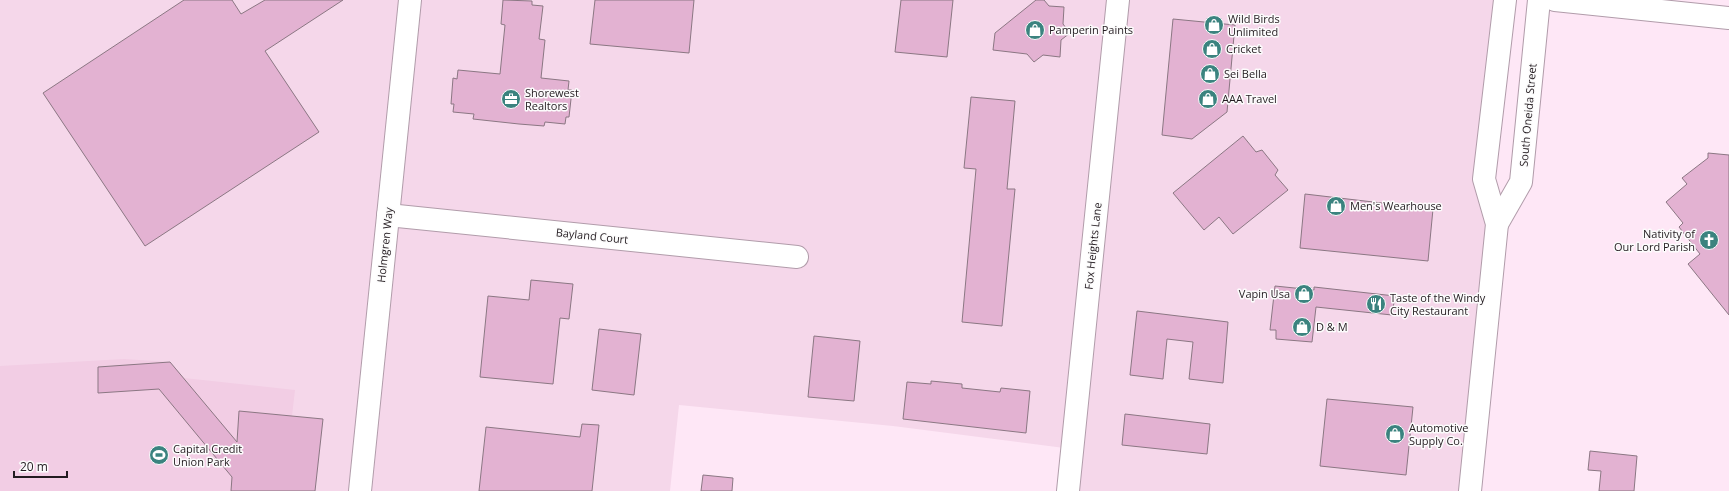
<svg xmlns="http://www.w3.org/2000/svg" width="1729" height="491" font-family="'Open Sans',sans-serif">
	<rect width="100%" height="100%" fill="#fee7f6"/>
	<!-- built -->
	<path fill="#f5d7ea" d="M0,0H1505L1484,179L1497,224L1470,491H1068L1072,449L893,426L679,405L670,491H0Z"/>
	<!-- green -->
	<path fill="#f2cde4" d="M124,359L170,362L184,378L295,390L292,416L323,419L315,491H0V366Z"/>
	<!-- building -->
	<g fill="#e3b2d2" stroke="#8b7783">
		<path d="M184,0H232L241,14L265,0H343L265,51L319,132L145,246L43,93Z"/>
		<path d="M503,0L532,1V5L543,6L539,39L545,40L541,78L569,81L568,90H572L569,117H566L565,124L545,122L544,126L519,124L473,119L474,114L453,112L454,104H451L453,78L457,79L458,70L500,74L505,25L501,24Z"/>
		<path d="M595,0H694L689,53L590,44Z"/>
		<path d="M901,0H953L947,57L895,52Z"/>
		<path d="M1036,0H1044L1049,6L1064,7L1063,24L1070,33L1061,40L1060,57L1043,55L1034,62L1027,54L993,50L995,33Z"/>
		<path d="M1173,19L1235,25L1227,112L1192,139L1162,135Z"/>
		<path d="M971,97L1015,101L1007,189H1015L1002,326L962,322L976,169L964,168Z"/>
		<path d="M1243,136L1256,152L1262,150L1278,170L1275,175L1288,190L1233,234L1219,217L1204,230L1173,193Z"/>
		<path d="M1708,153L1729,155V315L1688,264L1700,254L1679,227L1683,223L1666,202L1687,184L1682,178L1708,158Z"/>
		<path d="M1305,194L1433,209L1428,261L1300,248Z"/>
		<path d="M531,280L573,284L569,319L560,318L553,384L480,377L488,296L529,300Z"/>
		<path d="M1275,286L1314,290V287L1395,296L1392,315L1316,307L1312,342L1276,339V330H1270Z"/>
		<path d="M1137,311L1228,322L1223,383L1189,379L1193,342L1167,339L1163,379L1130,375Z"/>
		<path d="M599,329L641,334L634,395L592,390Z"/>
		<path d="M814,336L860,341L854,401L808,397Z"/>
		<path d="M170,362L237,442L239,411L323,419L315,491H231L232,477L159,389L98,393V367Z"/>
		<path d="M931,381L962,384V388L1000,392L1001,388L1030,391L1026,433L903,419L907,382L931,384Z"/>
		<path d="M1327,399L1413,407L1406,475L1320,466Z"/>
		<path d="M1125,414L1210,424L1207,454L1122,445Z"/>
		<path d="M582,424L599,425L592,491H479L486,427L580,437Z"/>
		<path d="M1590,451L1637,456L1634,491H1599L1601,471L1588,470Z"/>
		<path d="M703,475L733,478L732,491H701Z"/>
	</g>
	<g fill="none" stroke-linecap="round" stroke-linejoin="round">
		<defs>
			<g id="minor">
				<path d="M1555,0L1729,18"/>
				<path d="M388,215L797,257"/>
				<path d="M1497,224L1521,182L1539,0"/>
				<path d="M360,491L410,0"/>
				<path d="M1068,491L1118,0"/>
				<path d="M1470,491L1497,224L1484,179L1505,0"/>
			</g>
		</defs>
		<!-- minor casing -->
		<use href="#minor" stroke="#b19caa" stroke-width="24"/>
		<!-- minor -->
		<use href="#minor" stroke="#fff" stroke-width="22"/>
	</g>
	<!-- icons -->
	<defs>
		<symbol id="shop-disc" viewBox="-11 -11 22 22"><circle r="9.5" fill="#3b837f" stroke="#fcfcfc"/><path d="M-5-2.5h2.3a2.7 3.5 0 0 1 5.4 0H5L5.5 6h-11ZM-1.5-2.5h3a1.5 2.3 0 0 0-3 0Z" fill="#fff"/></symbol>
		<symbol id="office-disc" viewBox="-11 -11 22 22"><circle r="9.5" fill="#3b837f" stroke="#fcfcfc"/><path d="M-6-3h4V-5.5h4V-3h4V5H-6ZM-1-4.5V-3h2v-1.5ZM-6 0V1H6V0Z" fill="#fff"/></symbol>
		<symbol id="church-disc" viewBox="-11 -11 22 22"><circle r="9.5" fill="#3b837f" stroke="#fcfcfc"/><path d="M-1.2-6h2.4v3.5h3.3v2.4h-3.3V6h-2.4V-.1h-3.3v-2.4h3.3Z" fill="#fff"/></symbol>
		<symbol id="restaurant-disc" viewBox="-11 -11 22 22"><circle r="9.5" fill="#3b837f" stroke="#fcfcfc"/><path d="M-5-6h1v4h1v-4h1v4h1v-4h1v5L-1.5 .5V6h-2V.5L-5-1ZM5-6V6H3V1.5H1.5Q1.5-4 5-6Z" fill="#fff"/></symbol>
		<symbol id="stadium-disc" viewBox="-11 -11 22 22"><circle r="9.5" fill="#3b837f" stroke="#fcfcfc"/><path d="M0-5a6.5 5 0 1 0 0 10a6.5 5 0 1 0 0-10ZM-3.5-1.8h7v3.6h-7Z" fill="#fff"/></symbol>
	</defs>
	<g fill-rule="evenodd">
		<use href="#shop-disc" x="1203" y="14" width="22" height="22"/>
		<use href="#shop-disc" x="1024" y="19" width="22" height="22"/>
		<use href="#shop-disc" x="1201" y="38" width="22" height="22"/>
		<use href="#shop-disc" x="1199" y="63" width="22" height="22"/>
		<use href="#office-disc" x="500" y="88" width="22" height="22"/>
		<use href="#shop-disc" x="1197" y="88" width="22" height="22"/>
		<use href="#shop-disc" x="1325" y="195" width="22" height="22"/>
		<use href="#church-disc" x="1698" y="229" width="22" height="22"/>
		<use href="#shop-disc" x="1293" y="283" width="22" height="22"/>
		<use href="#restaurant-disc" x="1365" y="293" width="22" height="22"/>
		<use href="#shop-disc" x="1291" y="316" width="22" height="22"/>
		<use href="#shop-disc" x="1384" y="423" width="22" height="22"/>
		<use href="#stadium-disc" x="148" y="444" width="22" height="22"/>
	</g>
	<g text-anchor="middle" stroke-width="3" stroke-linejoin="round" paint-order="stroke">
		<!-- poi labels -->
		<g font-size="11" fill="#231b20" stroke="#fcfcfc" text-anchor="start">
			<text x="1228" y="23">Wild Birds<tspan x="1228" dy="13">Unlimited</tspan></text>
			<text x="1049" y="34">Pamperin Paints</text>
			<text x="1226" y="53">Cricket</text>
			<text x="1224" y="78">Sei Bella</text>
			<text x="525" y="97">Shorewest<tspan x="525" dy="13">Realtors</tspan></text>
			<text x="1222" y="103">AAA Travel</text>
			<text x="1350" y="210">Men's Wearhouse</text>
			<text x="1695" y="238" text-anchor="end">Nativity of<tspan x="1695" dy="13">Our Lord Parish</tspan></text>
			<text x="1290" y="298" text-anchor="end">Vapin Usa</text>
			<text x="1390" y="302">Taste of the Windy<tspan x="1390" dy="13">City Restaurant</tspan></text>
			<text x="1316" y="331">D &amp; M</text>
			<text x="1409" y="432">Automotive<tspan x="1409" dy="13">Supply Co.</tspan></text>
			<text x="173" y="453">Capital Credit<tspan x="173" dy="13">Union Park</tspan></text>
		</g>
		<!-- street labels -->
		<g font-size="11" fill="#231b20" stroke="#fcfcfc">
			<text transform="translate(1528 115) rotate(-85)" y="4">South Oneida Street</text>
			<text transform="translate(592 236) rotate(6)" y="4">Bayland Court</text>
			<text transform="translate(385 245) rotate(-84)" y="4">Holmgren Way</text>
			<text transform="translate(1093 246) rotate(-84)" y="4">Fox Heights Lane</text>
		</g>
	</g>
	<!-- scale -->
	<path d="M14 471v6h53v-6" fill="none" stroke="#231b20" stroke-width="2"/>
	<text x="20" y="471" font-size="12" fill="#231b20" stroke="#fcfcfc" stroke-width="3" paint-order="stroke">20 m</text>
</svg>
